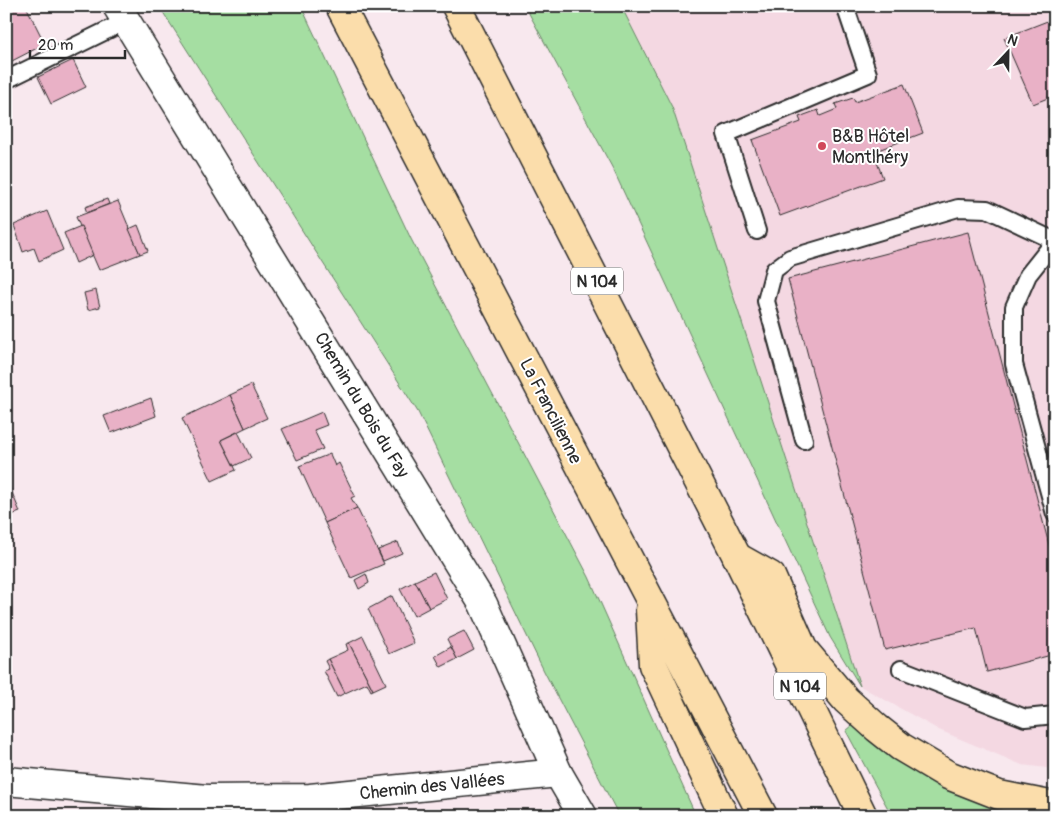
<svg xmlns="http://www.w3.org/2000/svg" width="1061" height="822" font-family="Pangolin,sans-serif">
	<rect width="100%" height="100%" fill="#f8e8ee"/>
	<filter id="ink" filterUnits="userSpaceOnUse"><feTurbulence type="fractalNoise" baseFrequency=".02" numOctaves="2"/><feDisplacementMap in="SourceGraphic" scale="10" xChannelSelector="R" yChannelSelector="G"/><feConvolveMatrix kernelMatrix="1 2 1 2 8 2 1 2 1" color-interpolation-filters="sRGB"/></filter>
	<g filter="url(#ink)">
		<!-- built -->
		<path fill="#f4d8e2" d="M621,6H1055V769L1022,765L939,730L860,686L672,107Z"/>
		<!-- green -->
		<g fill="#a5dea2" stroke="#688466">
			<path d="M159,6H301L411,239L589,577L696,816H619L544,671L418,412Z"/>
			<path d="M525,6H621L672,107L860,686L830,637L613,169Z"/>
			<path d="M853,725L927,778L1021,814L1054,816H892L846,731Z"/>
		</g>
		<!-- building -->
		<g fill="#e9b1c6" stroke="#2b2b2b">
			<path d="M6,6H26L45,44L10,62L6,55Z"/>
			<path d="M1055,18V95L1033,104L1004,38Z"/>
			<path d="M73,60L86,87L51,104L38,77Z"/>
			<path d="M904,84L923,133L873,152L883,178L780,216L752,140L801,122L799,117L818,110L820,116L837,109L835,104L853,98L855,102Z"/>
			<path d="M107,199L109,204L87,213L85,207Z"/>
			<path d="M118,201L140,254L99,270L76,217Z"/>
			<path d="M47,211L63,250L39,261L34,248L23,252L14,225Z"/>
			<path d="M138,225L148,251L140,254L129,229Z"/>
			<path d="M81,226L93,255L76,263L64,233Z"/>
			<path d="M968,232L1055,568V654L987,672L976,628L885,650L788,279Z"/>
			<path d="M96,290L100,307L88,310L84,293Z"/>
			<path d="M251,385L267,418L245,428L230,395Z"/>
			<path d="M230,395L245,428L221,440L236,470L212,481L182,418Z"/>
			<path d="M151,398L156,416L111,433L104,416Z"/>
			<path d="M322,412L327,425L314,430L323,449L297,460L282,429Z"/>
			<path d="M238,432L251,458L234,466L221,440Z"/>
			<path d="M330,454L335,466L339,463L355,496L351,498L357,508L325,523L299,466Z"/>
			<path d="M6,478L20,512L6,517Z"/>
			<path d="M357,508L384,564L351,578L325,523Z"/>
			<path d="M398,542L402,553L383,561L378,550Z"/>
			<path d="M434,572L447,599L429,608L415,581Z"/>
			<path d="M366,574L369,583L359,589L355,580Z"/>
			<path d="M415,581L429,608L414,616L400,589Z"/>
			<path d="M392,596L414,643L389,654L368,609Z"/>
			<path d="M464,631L474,650L457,659L447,639Z"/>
			<path d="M363,636L386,684L373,690L349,643Z"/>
			<path d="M349,643L373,690L371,691L367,683L345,693L328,659L348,650L346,644Z"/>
			<path d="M451,647L457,659L441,667L435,656Z"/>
			<path d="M328,659L345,693L337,697L324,671L329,669L325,661Z"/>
		</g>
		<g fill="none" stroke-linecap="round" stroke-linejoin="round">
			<defs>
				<g id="service">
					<path d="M6,80L126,21"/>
					<path d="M757,231L726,134L868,74L845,6"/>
					<path d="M1055,241L1028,275L1014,307V364L1055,514"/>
					<path d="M804,440L766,301L774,270L790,258L958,208L987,209L1055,241"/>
					<path d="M901,669L1025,718L1055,715"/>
				</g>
				<g id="minor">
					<path d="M117,6L483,604L558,773L583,816"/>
					<path d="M6,781L207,799L310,798L558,773"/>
				</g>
				<g id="trunk">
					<path d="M340,6L763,816"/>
					<path d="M456,6L737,557L863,816"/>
					<path d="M737,557L771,576L803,649L846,700L877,728L901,747L948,775L999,795L1055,806"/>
					<path d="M650,610L653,665L724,816"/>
				</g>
			</defs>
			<!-- service casing -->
			<use href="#service" stroke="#2b2b2b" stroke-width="20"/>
			<!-- minor casing -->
			<use href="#minor" stroke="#2b2b2b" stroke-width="31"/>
			<!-- trunk casing -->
			<use href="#trunk" stroke="#2b2b2b" stroke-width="31"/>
			<!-- service -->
			<use href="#service" stroke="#fff" stroke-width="16"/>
			<!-- minor -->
			<use href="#minor" stroke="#fff" stroke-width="28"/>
			<!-- trunk -->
			<use href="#trunk" stroke="#fbddab" stroke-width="28"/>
		</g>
	</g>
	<!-- markers -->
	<circle fill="#d1495b" stroke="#fff" stroke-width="2" cx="822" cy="146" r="5"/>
	<g text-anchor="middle" stroke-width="4" stroke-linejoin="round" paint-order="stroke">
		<!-- shield labels -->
		<g fill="#fff" stroke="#6b6b6b" stroke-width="1">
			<rect x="571" y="267.5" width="52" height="27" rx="4"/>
			<rect x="774" y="672.5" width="52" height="27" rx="4"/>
		</g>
		<g font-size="16" font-weight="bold" fill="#2b2b2b">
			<text x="597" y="287">N 104</text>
			<text x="800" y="692">N 104</text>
		</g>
		<!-- poi labels -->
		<g font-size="18" fill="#2b2b2b" stroke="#fff" text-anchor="start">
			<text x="832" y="142">B&amp;B Hôtel<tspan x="832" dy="21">Montlhéry</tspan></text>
		</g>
		<!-- street labels -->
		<g font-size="18" fill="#2b2b2b" stroke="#fff">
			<text transform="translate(362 405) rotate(59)" y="6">Chemin du Bois du Fay</text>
			<text transform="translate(551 411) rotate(63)" y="6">La Francilienne</text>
			<text transform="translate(432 786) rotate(-6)" y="6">Chemin des Vallées</text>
		</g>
	</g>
	<!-- margin -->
	<rect width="1061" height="822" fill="none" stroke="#fff" stroke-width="25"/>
	<rect x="12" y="12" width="1036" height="797" fill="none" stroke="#2b2b2b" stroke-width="2" filter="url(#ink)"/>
	<!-- north arrow -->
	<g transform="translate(1008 52) rotate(22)" stroke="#ffffff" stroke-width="4" paint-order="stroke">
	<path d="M0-4L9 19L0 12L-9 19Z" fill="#2b2b2b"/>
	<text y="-8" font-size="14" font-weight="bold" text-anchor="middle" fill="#2b2b2b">N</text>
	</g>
	<!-- scale -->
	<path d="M30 50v8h95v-8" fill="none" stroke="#2b2b2b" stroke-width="2.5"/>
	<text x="38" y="50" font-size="15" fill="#2b2b2b" stroke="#ffffff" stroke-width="4" paint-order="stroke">20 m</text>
</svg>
